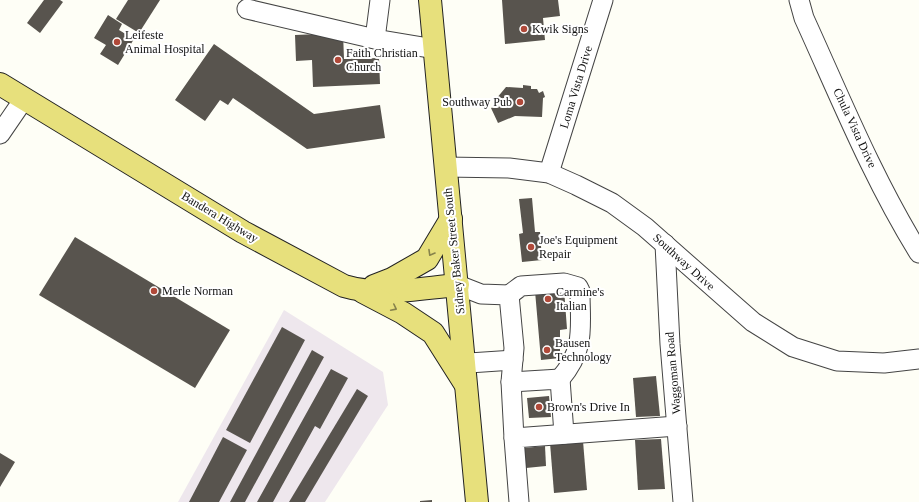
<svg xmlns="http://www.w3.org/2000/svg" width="919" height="502" font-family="'Times New Roman',serif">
	<rect width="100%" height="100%" fill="#fefef6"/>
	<!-- industrial -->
	<path fill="#eee7ed" d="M284,310L383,372L388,405L325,502H178Z"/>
	<!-- building -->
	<g fill="#58544e">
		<path d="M44,0H60L63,2L40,33L27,23Z"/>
		<path d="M128,0H160L139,33L116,19Z"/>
		<path d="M502,0H558L560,16L543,18L545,40L505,44Z"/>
		<path d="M108,15L122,24L119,30L134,39L118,65L100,54L106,45L94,38Z"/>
		<path d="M343,33L344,59L379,58L380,84L313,87L312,60L296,61L295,35Z"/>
		<path d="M214,44L314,114L380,105L385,138L307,149L233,98L228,105L220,100L205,121L175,100Z"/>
		<path d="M523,85L531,86V89H537L539,93L543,91L545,97L543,98L542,117L515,116L498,123L491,108L499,105L496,99L506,87L523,88Z"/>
		<path d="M532,198L535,232H540L542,260L522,262L519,234L523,233L519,199Z"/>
		<path d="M75,237L230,330L195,388L39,295Z"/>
		<path d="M564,289L567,329L560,330V358L541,360L535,291Z"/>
		<path d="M282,327L305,340L250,443L226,430Z"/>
		<path d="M312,350L324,357L245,502H230Z"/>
		<path d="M331,369L348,378L320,429L315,426L273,502H257Z"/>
		<path d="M656,376L660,416L636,417L633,378Z"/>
		<path d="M357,389L368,396L305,502H289Z"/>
		<path d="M549,396L551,417L529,418L527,398Z"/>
		<path d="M223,437L247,450L219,502H189Z"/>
		<path d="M661,439L665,489L638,490L635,440Z"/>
		<path d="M583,441L587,490L554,493L550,443Z"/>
		<path d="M545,446L546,466L526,468L524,448Z"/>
		<path d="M0,453L15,462L0,487Z"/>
		<path d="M432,500V502H420V501Z"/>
	</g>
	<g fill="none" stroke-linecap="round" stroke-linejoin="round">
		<defs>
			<g id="minor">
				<path d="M799,0L804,18C840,97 873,179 919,253"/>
				<path d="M247,9L375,39L435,49"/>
				<path d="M375,39L380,0"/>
				<path d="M0,134L24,99"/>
				<path d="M445,167L509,168L549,173L576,185L612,203L645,227L753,322L793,347L837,361L884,363L919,359"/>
				<path d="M549,173L603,0"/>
				<path d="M665,244L670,344L683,502"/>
				<path d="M458,285L481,294L509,295L514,348L511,382"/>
				<path d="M509,295L521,286L564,283L578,287L580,291C580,327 586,349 560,379"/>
				<path d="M454,364L513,360"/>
				<path d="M514,438L511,382L560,379L564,434"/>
				<path d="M519,502L514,438L677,426"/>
			</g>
			<g id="major">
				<path d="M430,0L477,502"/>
				<path d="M0,84L243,232L344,286C381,297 421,288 458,285"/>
				<path d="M374,286L392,279L427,259L451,219"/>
				<path d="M363,292L403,313L433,333L464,382"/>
			</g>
		</defs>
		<!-- minor casing -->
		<use href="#minor" stroke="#444" stroke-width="21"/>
		<!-- major casing -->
		<use href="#major" stroke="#222" stroke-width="24"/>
		<!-- minor -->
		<use href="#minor" stroke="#fff" stroke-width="19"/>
		<!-- major -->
		<use href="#major" stroke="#e7e07c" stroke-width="22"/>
	</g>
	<!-- one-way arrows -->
	<defs><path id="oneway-chevron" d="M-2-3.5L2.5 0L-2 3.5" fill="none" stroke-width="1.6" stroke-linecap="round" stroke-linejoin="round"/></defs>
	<g stroke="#87834c">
		<use href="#oneway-chevron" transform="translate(431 253) rotate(120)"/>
		<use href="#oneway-chevron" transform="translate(394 308) rotate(27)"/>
	</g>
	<!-- markers -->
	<g fill="#b04939" stroke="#fff" stroke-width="1.5">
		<circle cx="524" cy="29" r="4"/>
		<circle cx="117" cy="42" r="4"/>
		<circle cx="338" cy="60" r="4"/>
		<circle cx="520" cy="102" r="4"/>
		<circle cx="531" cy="247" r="4"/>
		<circle cx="154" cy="291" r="4"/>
		<circle cx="548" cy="299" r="4"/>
		<circle cx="547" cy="350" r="4"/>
		<circle cx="539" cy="407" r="4"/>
	</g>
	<g text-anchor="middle" stroke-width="4" stroke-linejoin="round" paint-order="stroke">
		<!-- poi labels -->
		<g font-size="12" fill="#111" stroke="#fff" text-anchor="start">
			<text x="532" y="33">Kwik Signs</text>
			<text x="125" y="39">Leifeste<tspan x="125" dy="14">Animal Hospital</tspan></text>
			<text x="346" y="57">Faith Christian<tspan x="346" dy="14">Church</tspan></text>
			<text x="512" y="106" text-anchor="end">Southway Pub</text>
			<text x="539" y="244">Joe's Equipment<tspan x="539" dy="14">Repair</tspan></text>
			<text x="162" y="295">Merle Norman</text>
			<text x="556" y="296">Carmine's<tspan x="556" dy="14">Italian</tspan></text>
			<text x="555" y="347">Bausen<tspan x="555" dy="14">Technology</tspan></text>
			<text x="547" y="411">Brown's Drive In</text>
		</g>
		<!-- street labels -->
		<g font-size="12" fill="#111" stroke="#fff">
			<text transform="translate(576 87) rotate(-73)" y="4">Loma Vista Drive</text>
			<text transform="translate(855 128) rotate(65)" y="4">Chula Vista Drive</text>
			<text transform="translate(220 217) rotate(31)" y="4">Bandera Highway</text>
			<text transform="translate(454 251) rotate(-96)" y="4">Sidney Baker Street South</text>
			<text transform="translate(684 262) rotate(42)" y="4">Southway Drive</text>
			<text transform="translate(673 373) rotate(-95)" y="4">Waggoman Road</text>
		</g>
	</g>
</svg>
